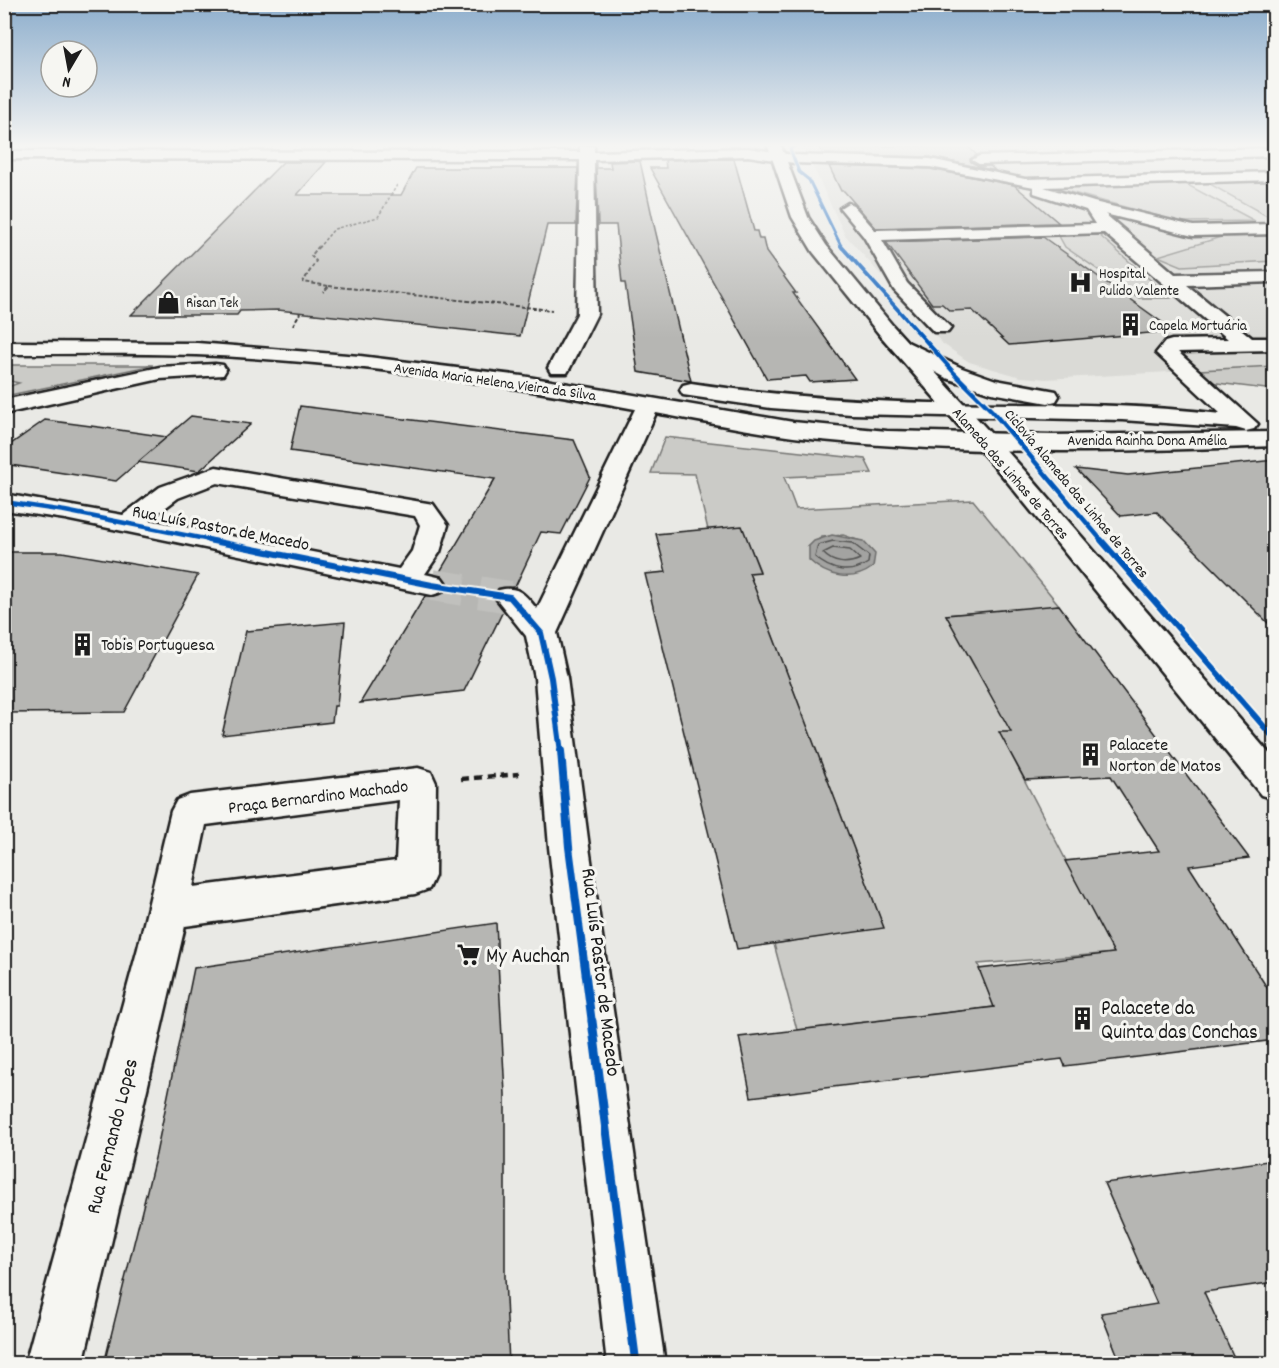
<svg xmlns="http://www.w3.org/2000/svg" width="1279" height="1368" font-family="Dekko,sans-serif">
	<rect width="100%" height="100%" fill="#e9e9e5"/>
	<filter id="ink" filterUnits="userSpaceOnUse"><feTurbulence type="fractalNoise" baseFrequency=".0167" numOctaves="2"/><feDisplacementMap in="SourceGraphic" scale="12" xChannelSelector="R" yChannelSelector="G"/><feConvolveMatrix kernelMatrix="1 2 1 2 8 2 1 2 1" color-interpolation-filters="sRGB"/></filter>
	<g filter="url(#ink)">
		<!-- built -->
		<path fill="#dadad6" d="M803,146H1274V366L1046,379L1021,377L969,362L943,344L845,235Z"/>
		<!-- green -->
		<g fill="#cbcbc7" stroke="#747472" stroke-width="1.5" fill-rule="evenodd">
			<path d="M1274,181V220L1208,183Z"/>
			<path d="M1184,183L1255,221L1180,222L1055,188Z"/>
			<path d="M1099,235L1171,298H1139L1065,247L1059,236Z"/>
			<path d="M1274,236V261L1182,266L1158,256L1221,237Z"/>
			<path d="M5,365H153L5,396V388L19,383L5,380Z"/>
			<path d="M1274,366V390L1209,382L1200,370Z"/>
			<path d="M665,437L865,459L872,473L784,477L796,509L973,500L1059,605L976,618L972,613L946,615L975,668L997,667L1034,731L1000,733L1114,953L978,964L994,1007L797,1030L774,944L883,927L749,573L760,571L742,527L708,530L695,474L651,473ZM843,535L863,542L809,546L822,537Z"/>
		</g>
		<!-- water -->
		<path fill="#a3a3a1" stroke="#6d6d6c" stroke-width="1.5" d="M832,535L863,541L875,554L873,567C852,583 827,577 809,560V546L814,541Z"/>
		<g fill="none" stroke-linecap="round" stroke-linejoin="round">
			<!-- shore -->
			<g stroke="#525251" stroke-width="1.5">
				<path d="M833,541L852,543L869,556L868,563C850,575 831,571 815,557L818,545Z"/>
				<path d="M833,548L850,550L860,559C847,565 833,564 823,553Z"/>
			</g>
		</g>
		<!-- building -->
		<g fill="#b6b6b3" stroke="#1c1c1c" stroke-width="1.5">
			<path d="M819,146H967L977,155L970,159L971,162L979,166H990L996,171L930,157L823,154Z"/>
			<path d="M734,159L754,231H757L759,239H763L766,252L796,293H793L855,379L810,382L806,376L767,379L650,168H666L665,160Z"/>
			<path d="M640,161L654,225L691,381L638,372L625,283H622L616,225H598L596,168H611L610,162Z"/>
			<path d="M283,162H326L297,195H401L416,168H578L576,225H547L520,336L278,310L240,311L237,315H131Z"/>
			<path d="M829,166L930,169L1014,185L1059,223L876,228L844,191H841Z"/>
			<path d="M1043,237L1174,331L1009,345L972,310L950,311L942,304H932L886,242Z"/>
			<path d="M300,406L574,440L590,477L561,534L541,532L515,587L497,589L493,597L503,611L464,691L360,703L425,596L443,594L449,586L444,577L438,575L495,479L290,451Z"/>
			<path d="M191,416L251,424L199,471L137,462Z"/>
			<path d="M45,420L106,428L167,437L116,481L4,464V449Z"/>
			<path d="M1275,460V630L1157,512L1121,516L1076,469L1128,475Z"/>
			<path d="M742,526L760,572L749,573L884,928L737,949L645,574L666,572L656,534Z"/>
			<path d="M4,552H62L198,575L124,712L4,713Z"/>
			<path d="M1059,605L1249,858L1189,866L1275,1000V1040L1065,1066L1062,1059L751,1097L739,1037L994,1007L979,969L1114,953L1065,861L1159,851L1111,776L1025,780L999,732H1011L946,615Z"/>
			<path d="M345,622L337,706H334L332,722L222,735L246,631Z"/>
			<path d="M496,923L505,1094V1277L509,1364H104L156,1154L194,968Z"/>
			<path d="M1275,1160V1282L1204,1292L1237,1364H1121L1101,1313L1157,1304L1104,1183Z"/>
		</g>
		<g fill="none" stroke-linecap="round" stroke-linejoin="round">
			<!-- minor-tunnel -->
			<path stroke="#c0c0bd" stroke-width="32" stroke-dasharray="32 16" stroke-linecap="butt" d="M432,585L510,597"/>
			<defs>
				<g id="minor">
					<path d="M580,146H594V152L748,148L794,155L930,159L1025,179L1274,172V180L1044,187L1094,202L1193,226L1274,224V234L1193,236L1105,214L1175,274L1274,272V282L1187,285L1252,338H1274V350L1178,352L1258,424L1254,429L1246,431L1236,428L1122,420L851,414L771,408L683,395L680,390L683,385L691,383C771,395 850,401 931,403C1027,405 1125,402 1221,414L1156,353L1165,342L1172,340L1228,339L1104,233L882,240L907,283L951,328L948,332H934L894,290L864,237L840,208L848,203L853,205L875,230L1095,224L1086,210L1034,193V187L930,167L794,163L748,156L594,160L597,314L570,368L567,373H551L548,368L577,314L580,160L4,159V151L580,152Z"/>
					<path d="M1274,148V156L979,164L972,160L979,156Z"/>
					<path d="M899,338L962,368L996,380L1056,391L1059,396L1056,401L1048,403L992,393L946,378L892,348L889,344L892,340Z"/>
					<path d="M4,342L197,343L360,356L522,376L793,422L887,431L1053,435L1274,432V446C1128,452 978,455 832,441C773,436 714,424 656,413L557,633L567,678L589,847L665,1364H607L549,847L535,678L526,636L495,597L499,590C519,585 525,595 537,609L635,409C491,382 343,361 196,355C132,353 68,354 4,354Z"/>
					<path d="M215,364L223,365L226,370L223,375L160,379L4,414V400L160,367Z"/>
					<path d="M216,467L433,504L448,525L440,552L425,574L442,578L447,585L442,592L432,595L65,519L4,510V494L123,515L160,487ZM217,483L415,516L420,525L412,551L399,569L149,520L178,498Z"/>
					<path d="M418,768L431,772L436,783L435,876L429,889L415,894L185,926L83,1364H25L138,948L171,811L177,800L190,795ZM399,800L396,861L193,887L206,825Z"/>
				</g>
				<path id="major" d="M768,146H781L808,217L826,245L893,326L1024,470L1274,759V799L1261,795L1006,480L879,334L813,252L792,217Z"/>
			</defs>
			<!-- minor casing -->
			<use href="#minor" stroke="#1c1c1c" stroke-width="5"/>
			<!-- major casing -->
			<use href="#major" stroke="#1c1c1c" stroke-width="5"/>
			<!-- path-far2 -->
			<path stroke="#1c1c1c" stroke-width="1.5" stroke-dasharray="3 2" stroke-linecap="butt" d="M318,248L334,229L378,217L397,185"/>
			<!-- path-far1 -->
			<g stroke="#1c1c1c" stroke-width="2" stroke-dasharray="4 2" stroke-linecap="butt">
				<path d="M319,246L311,256L316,261L303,282L329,286L323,292"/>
				<path d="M329,286L552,310"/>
				<path d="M293,325L300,313"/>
			</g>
			<!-- path -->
			<path stroke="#1c1c1c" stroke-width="4.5" stroke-dasharray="8 5" stroke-linecap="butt" d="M461,779L519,774"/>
			<!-- minor -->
			<use href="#minor" fill="#f6f6f2" fill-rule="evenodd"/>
			<!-- major -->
			<use href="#major" fill="#f6f6f2" fill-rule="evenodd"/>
			<defs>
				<path id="cycleway-far5" d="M795,146L790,149L799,172L809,180L842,248"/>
				<path id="cycleway-far4" d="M841,246L957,376"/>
				<g id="cycleway-far3">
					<path d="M956,375L992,411L1102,541"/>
					<path d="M4,502L65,511L215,541"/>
				</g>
				<g id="cycleway-far2">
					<path d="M208,540L432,585L510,597L541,633L551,678L561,752"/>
					<path d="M1101,540L1274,738"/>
				</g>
				<path id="cycleway-far1" d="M561,751L569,847L592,1023"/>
				<path id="cycleway" d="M592,1021L636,1364"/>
			</defs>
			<!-- cycleway-far5 casing -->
			<use href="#cycleway-far5" stroke="#f6f6f2" stroke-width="4.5"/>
			<!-- cycleway-far4 casing -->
			<use href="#cycleway-far4" stroke="#f6f6f2" stroke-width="6"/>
			<!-- cycleway-far3 casing -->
			<use href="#cycleway-far3" stroke="#f6f6f2" stroke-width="8"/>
			<!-- cycleway-far2 casing -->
			<use href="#cycleway-far2" stroke="#f6f6f2" stroke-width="10"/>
			<!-- cycleway-far1 casing -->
			<use href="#cycleway-far1" stroke="#f6f6f2" stroke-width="11"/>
			<!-- cycleway casing -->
			<use href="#cycleway" stroke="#f6f6f2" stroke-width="13"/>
			<!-- cycleway-far5 -->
			<use href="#cycleway-far5" stroke="#0057b8" stroke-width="3"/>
			<!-- cycleway-far4 -->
			<use href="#cycleway-far4" stroke="#0057b8" stroke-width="4"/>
			<!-- cycleway-far3 -->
			<use href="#cycleway-far3" stroke="#0057b8" stroke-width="4.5"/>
			<!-- cycleway-far2 -->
			<use href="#cycleway-far2" stroke="#0057b8" stroke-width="6"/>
			<!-- cycleway-far1 -->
			<use href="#cycleway-far1" stroke="#0057b8" stroke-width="8"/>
			<!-- cycleway -->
			<use href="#cycleway" stroke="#0057b8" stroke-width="9"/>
		</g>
	</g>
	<!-- sky -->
	<linearGradient id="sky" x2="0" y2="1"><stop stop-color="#8cadcc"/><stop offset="0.43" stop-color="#f5f5f3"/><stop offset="1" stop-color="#f5f5f3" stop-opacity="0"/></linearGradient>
	<rect width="1279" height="338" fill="url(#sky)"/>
	<!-- icons -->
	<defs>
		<symbol id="hospital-bare" viewBox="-9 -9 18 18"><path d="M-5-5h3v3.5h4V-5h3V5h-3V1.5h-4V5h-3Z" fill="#1c1c1c" stroke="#f6f6f2" stroke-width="2.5" paint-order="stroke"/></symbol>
		<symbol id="shop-bare" viewBox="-9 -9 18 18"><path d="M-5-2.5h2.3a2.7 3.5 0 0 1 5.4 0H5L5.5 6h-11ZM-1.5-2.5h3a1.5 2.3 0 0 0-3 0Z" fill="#1c1c1c" stroke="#f6f6f2" stroke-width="2.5" paint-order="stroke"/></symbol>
		<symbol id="building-bare" viewBox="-9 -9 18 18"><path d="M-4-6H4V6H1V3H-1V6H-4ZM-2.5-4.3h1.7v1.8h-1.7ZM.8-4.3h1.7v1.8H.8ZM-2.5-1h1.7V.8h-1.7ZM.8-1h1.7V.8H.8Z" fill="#1c1c1c" stroke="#f6f6f2" stroke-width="2.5" paint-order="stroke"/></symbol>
		<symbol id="supermarket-bare" viewBox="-9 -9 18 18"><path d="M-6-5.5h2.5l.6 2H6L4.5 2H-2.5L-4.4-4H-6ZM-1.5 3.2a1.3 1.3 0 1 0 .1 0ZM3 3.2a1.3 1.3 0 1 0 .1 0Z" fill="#1c1c1c" stroke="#f6f6f2" stroke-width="2.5" paint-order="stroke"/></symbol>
	</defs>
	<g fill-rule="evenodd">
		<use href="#hospital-bare" x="1064" y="266" width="33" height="33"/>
		<use href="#shop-bare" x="152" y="286" width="33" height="33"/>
		<use href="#building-bare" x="1114" y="308" width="33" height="33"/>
		<use href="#building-bare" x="66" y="628" width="33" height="33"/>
		<use href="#building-bare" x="1074" y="738" width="33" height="33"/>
		<use href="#supermarket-bare" x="452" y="938" width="33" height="33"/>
		<use href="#building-bare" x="1066" y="1002" width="33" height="33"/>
	</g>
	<g text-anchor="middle" stroke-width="6" stroke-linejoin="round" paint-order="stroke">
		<!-- far-poi labels -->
		<g font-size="15" fill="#1c1c1c" stroke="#f6f6f2" text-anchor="start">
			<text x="1099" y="278">Hospital<tspan x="1099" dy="17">Pulido Valente</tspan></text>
			<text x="186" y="307">Risan Tek</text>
			<text x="1149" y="330">Capela Mortuária</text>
		</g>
		<!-- far-street labels -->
		<g font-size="15" fill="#1c1c1c" stroke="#f6f6f2">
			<text transform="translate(495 381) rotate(8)" y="5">Avenida Maria Helena Vieira da Silva</text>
			<text x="1147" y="445">Avenida Rainha Dona Amélia</text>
			<text transform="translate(1011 473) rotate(49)" y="5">Alameda das Linhas de Torres</text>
			<text transform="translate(1077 493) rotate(50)" y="5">Ciclovia Alameda das Linhas de Torres</text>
		</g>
		<!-- street labels -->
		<g font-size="18" fill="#1c1c1c" stroke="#f6f6f2">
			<text transform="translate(221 527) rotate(11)" y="6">Rua Luís Pastor de Macedo</text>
			<text transform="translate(318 796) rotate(-7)" y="6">Praça Bernardino Machado</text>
		</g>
		<!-- poi labels -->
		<g font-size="18" fill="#1c1c1c" stroke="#f6f6f2" text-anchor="start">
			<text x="101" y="650">Tobis Portuguesa</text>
			<text x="1109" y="750">Palacete<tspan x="1109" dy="21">Norton de Matos</tspan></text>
		</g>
		<!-- near-poi labels -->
		<g font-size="21" fill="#1c1c1c" stroke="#f6f6f2" text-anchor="start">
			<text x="486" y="962">My Auchan</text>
			<text x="1101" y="1014">Palacete da<tspan x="1101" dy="24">Quinta das Conchas</tspan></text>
		</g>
		<!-- near-street labels -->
		<g font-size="21" fill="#1c1c1c" stroke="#f6f6f2">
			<text transform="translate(602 972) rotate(83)" y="7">Rua Luís Pastor de Macedo</text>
			<text transform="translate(111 1136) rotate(-76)" y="7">Rua Fernando Lopes</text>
		</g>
	</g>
	<!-- margin -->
	<rect width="1279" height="1368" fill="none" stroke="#f6f6f2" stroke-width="24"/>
	<rect x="12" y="12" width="1255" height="1344" fill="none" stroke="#1c1c1c" stroke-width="2" filter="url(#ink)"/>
	<!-- north arrow -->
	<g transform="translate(69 69) rotate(190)"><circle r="28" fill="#f6f6f2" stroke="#9f9f9c" stroke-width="1.5"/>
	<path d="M0-4.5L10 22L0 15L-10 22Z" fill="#1c1c1c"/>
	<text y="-9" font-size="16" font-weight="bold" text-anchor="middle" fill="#1c1c1c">N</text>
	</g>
</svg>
